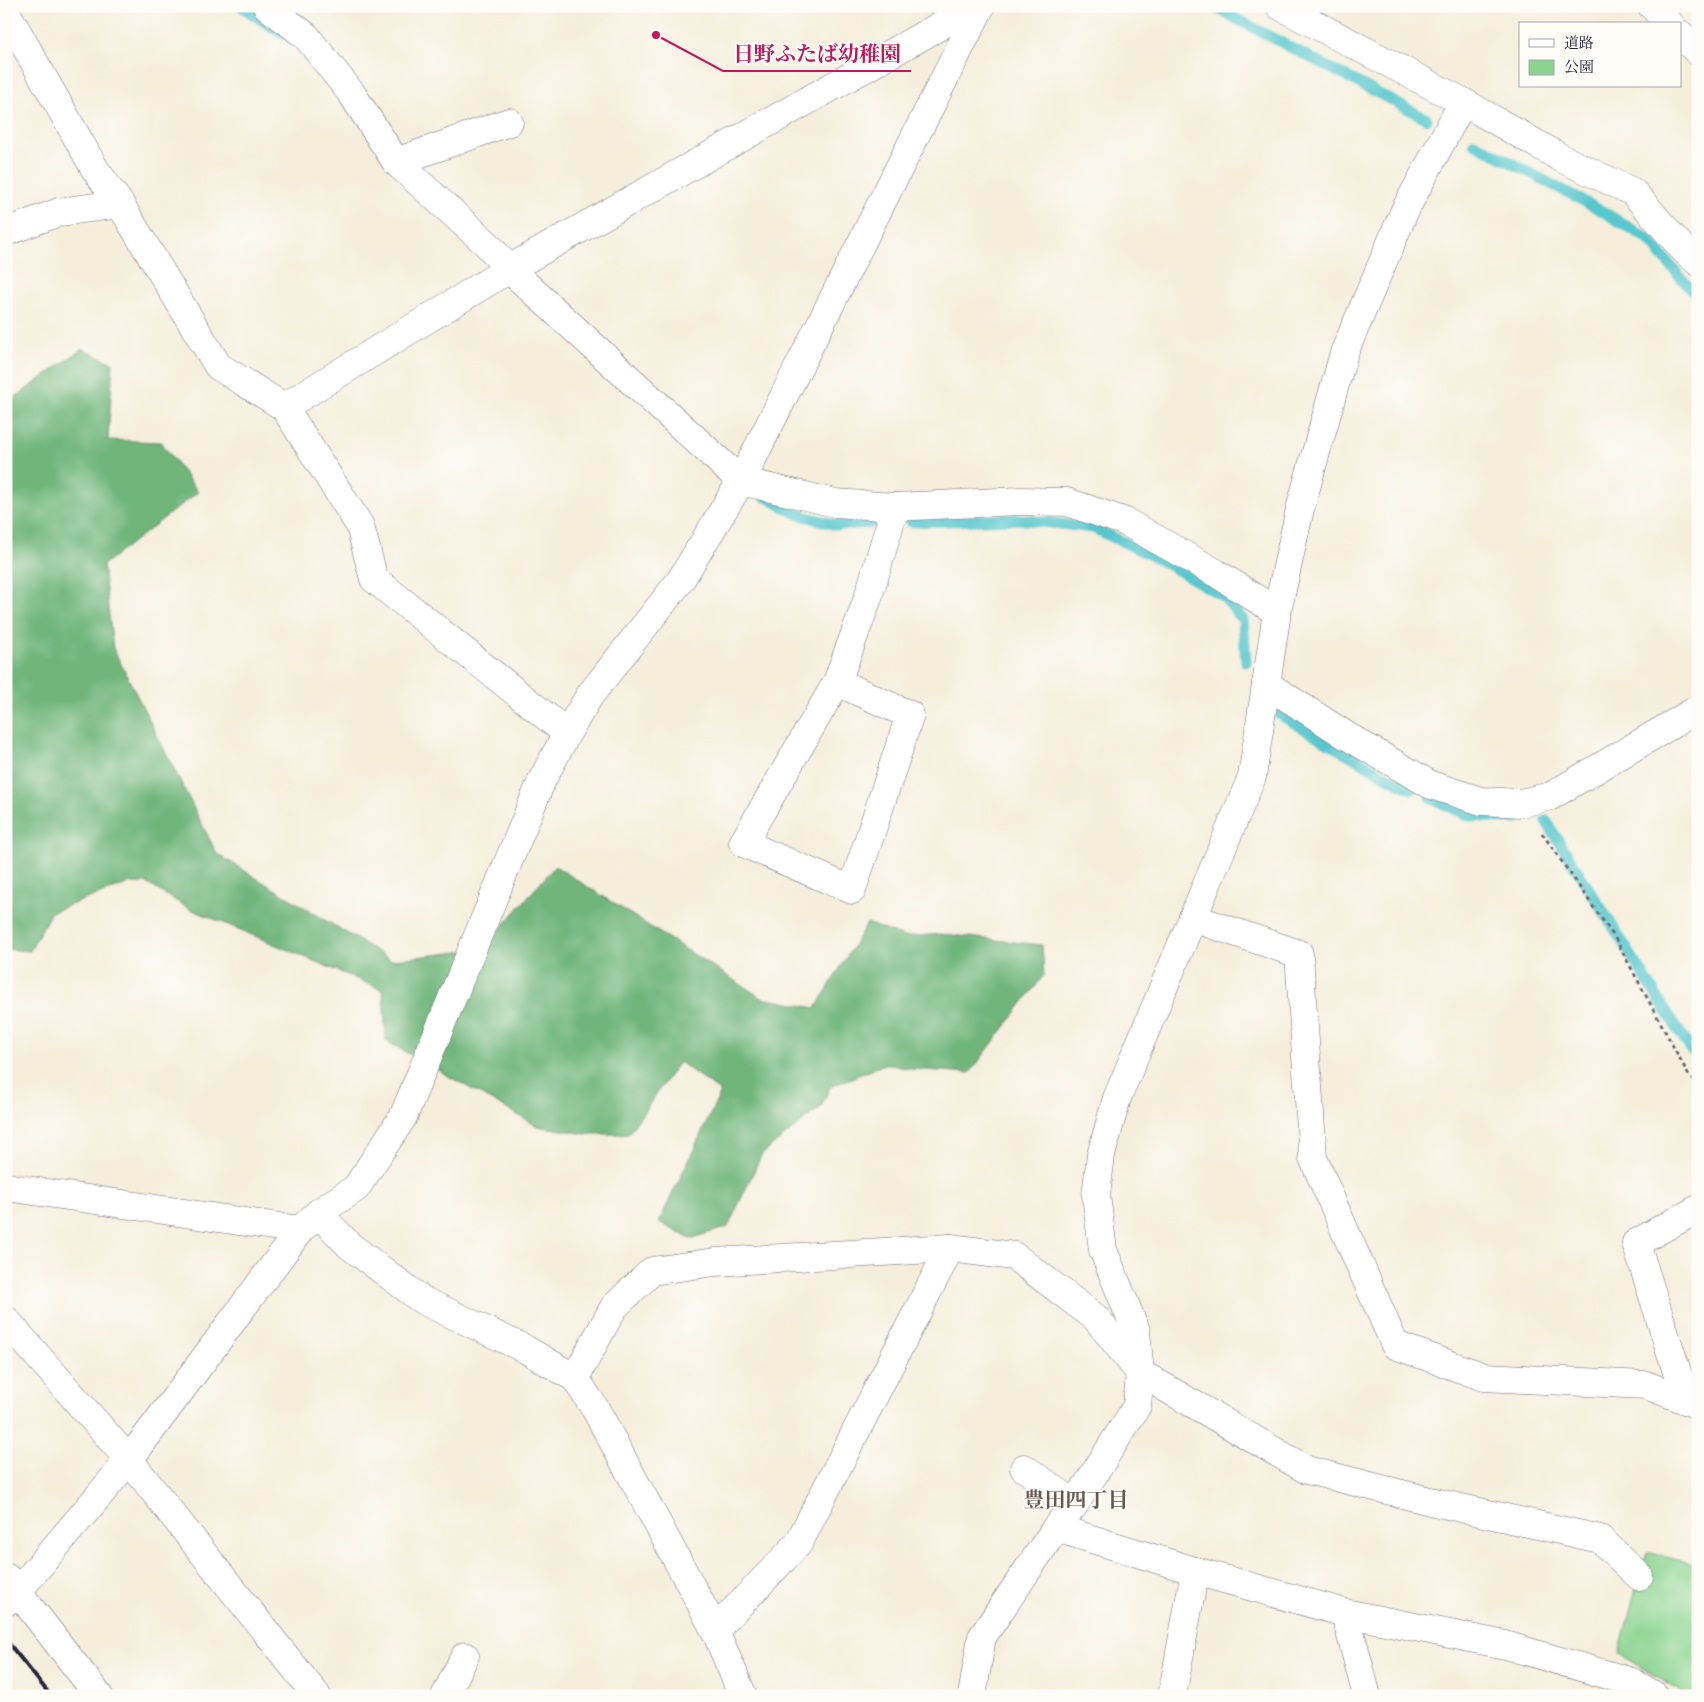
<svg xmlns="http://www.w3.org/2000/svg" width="1704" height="1702" font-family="'Old Standard TT','Noto Serif JP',serif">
	<rect width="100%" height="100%" fill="#fdfcf7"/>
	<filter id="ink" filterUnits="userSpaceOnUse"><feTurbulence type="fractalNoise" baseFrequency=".02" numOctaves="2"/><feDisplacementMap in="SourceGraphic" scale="10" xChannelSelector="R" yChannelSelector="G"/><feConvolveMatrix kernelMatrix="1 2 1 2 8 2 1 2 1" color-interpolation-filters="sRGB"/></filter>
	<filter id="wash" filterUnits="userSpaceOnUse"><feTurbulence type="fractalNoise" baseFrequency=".0096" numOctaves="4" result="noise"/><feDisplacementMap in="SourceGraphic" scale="20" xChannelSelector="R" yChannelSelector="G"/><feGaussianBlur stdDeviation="1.12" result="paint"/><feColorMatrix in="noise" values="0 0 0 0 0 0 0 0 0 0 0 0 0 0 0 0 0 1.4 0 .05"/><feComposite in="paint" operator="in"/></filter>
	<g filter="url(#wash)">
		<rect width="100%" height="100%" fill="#f5eedb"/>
		<!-- green -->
		<path fill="#8bd490" stroke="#567b66" d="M1647,1552L1698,1565V1696H1688L1619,1654L1639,1576Z"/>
		<!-- forest -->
		<path fill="#70b67a" stroke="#496c5a" d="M82,349L113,363L108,440L161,442L198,492L103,565L113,648L217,854L391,960L483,949L555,866L762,998L816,1008L867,923L904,937L941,934L1042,945L1044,975L970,1073L911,1069L885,1064L830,1087L821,1107L762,1154L728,1227L690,1239L659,1222L721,1092L679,1062L628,1134H586L537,1126L386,1041L383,990L188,908L146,883H130L51,912L30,951L6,949V404Z"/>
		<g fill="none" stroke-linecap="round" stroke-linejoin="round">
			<!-- stream -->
			<g stroke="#59c7ce" stroke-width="11">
				<path d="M241,6L282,34"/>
				<path d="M1212,6L1427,119"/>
				<path d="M1474,143L1602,211L1648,239L1698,298"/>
				<path d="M764,496L797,514L836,525L872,523"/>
				<path d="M911,522L1018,519L1093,528L1153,556L1223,596L1243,620L1246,662"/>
				<path d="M1277,713L1389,778L1412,789"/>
				<path d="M1431,798L1470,816L1516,819"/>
				<path d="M1546,821L1691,1050L1698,1057"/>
			</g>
		</g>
	</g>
	<g filter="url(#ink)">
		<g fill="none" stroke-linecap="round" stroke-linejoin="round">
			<defs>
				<g id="minor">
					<path d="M267,6L306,36L352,94L396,162L487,244L509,269L741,481L835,503L895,507L1020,501L1067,502L1126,522L1216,573L1277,612"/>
					<path d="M1280,6L1463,102L1565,160L1633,192L1685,251L1698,262"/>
					<path d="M1652,6L1670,24"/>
					<path d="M6,12L95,169L120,204L218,366L284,407L360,526L374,579L567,733"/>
					<path d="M1680,34L1698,52"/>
					<path d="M396,162L509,122"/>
					<path d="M6,232L59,212L120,204"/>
					<path d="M284,407L509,269L975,6"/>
					<path d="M837,682L910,715L852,890L743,843L837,682L868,598L895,507"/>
					<path d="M1266,684L1347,736L1431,785L1481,801L1521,803L1551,796L1698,709"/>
					<path d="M1193,918L1299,954L1313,1158L1395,1345L1484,1377L1646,1385L1698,1405"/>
					<path d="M6,1187L300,1230"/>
					<path d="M318,1213L350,1246L422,1300L525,1349L575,1378L596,1410L715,1630L743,1696"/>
					<path d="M6,1320L129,1460L317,1696"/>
					<path d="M575,1378L614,1307L652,1271L715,1262L950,1248L1014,1256L1096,1318L1140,1373L1307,1470L1430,1501L1600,1539L1639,1576"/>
					<path d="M1686,1400L1636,1243L1698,1209"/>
					<path d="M1024,1468L1075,1504"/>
					<path d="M1056,1528L1195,1571L1345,1613L1505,1645L1632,1682L1655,1696"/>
					<path d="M7,1578L99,1696"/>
					<path d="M6,1602L18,1591L129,1460L300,1230L318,1213L356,1188L403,1117L542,780L567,733L590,695L680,581L741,481L981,6"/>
					<path d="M1345,1613L1367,1696"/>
					<path d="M715,1630L798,1544L950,1248"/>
					<path d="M445,1696L465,1656"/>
					<path d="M972,1696L982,1637L1056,1528L1075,1504L1137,1406L1140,1373L1136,1331L1103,1250L1096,1195L1101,1155L1117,1098L1252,777L1277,612L1300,509L1344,353L1405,210L1463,102"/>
					<path d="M1172,1696L1195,1571"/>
				</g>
			</defs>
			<!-- minor casing -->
			<use href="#minor" stroke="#6c6973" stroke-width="29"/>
			<!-- path -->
			<path stroke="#6c6973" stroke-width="3" stroke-dasharray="4 4" stroke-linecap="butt" d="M1542,833L1615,938L1688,1074L1698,1084"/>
			<!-- minor -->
			<use href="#minor" stroke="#fff" stroke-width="28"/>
			<!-- rail -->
			<path stroke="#22223b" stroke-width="4" d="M6,1640L51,1696"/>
		</g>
	</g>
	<g text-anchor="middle" stroke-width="4" stroke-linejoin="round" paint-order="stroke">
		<!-- neighbourhood labels -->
		<g font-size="21" font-weight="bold" fill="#685651" stroke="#fdfcf7">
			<text x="1076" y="1507">豊田四丁目</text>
		</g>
	</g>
	<!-- callouts -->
	<path fill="none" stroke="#c2185b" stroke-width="2" d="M656 35L723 71H911"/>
	<circle fill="#c2185b" stroke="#fdfcf7" stroke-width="2" cx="656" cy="35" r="5"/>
	<g font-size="21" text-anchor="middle" font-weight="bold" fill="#c2185b" stroke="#fdfcf7" stroke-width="4" stroke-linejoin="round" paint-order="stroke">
		<text x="817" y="61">日野ふたば幼稚園</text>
	</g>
	<!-- margin -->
	<rect width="1704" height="1702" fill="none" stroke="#fdfcf7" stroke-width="25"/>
	<!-- legend -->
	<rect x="1519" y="22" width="162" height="65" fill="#fdfcf7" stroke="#a5a5ac"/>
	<rect x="1529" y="39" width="25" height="8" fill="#ffffff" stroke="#a5a5ac"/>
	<text x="1564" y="48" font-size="15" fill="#22223b">道路</text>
	<rect x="1529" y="60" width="25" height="15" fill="#8bd490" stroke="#a5a5ac"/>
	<text x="1564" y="72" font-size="15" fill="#22223b">公園</text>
</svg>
